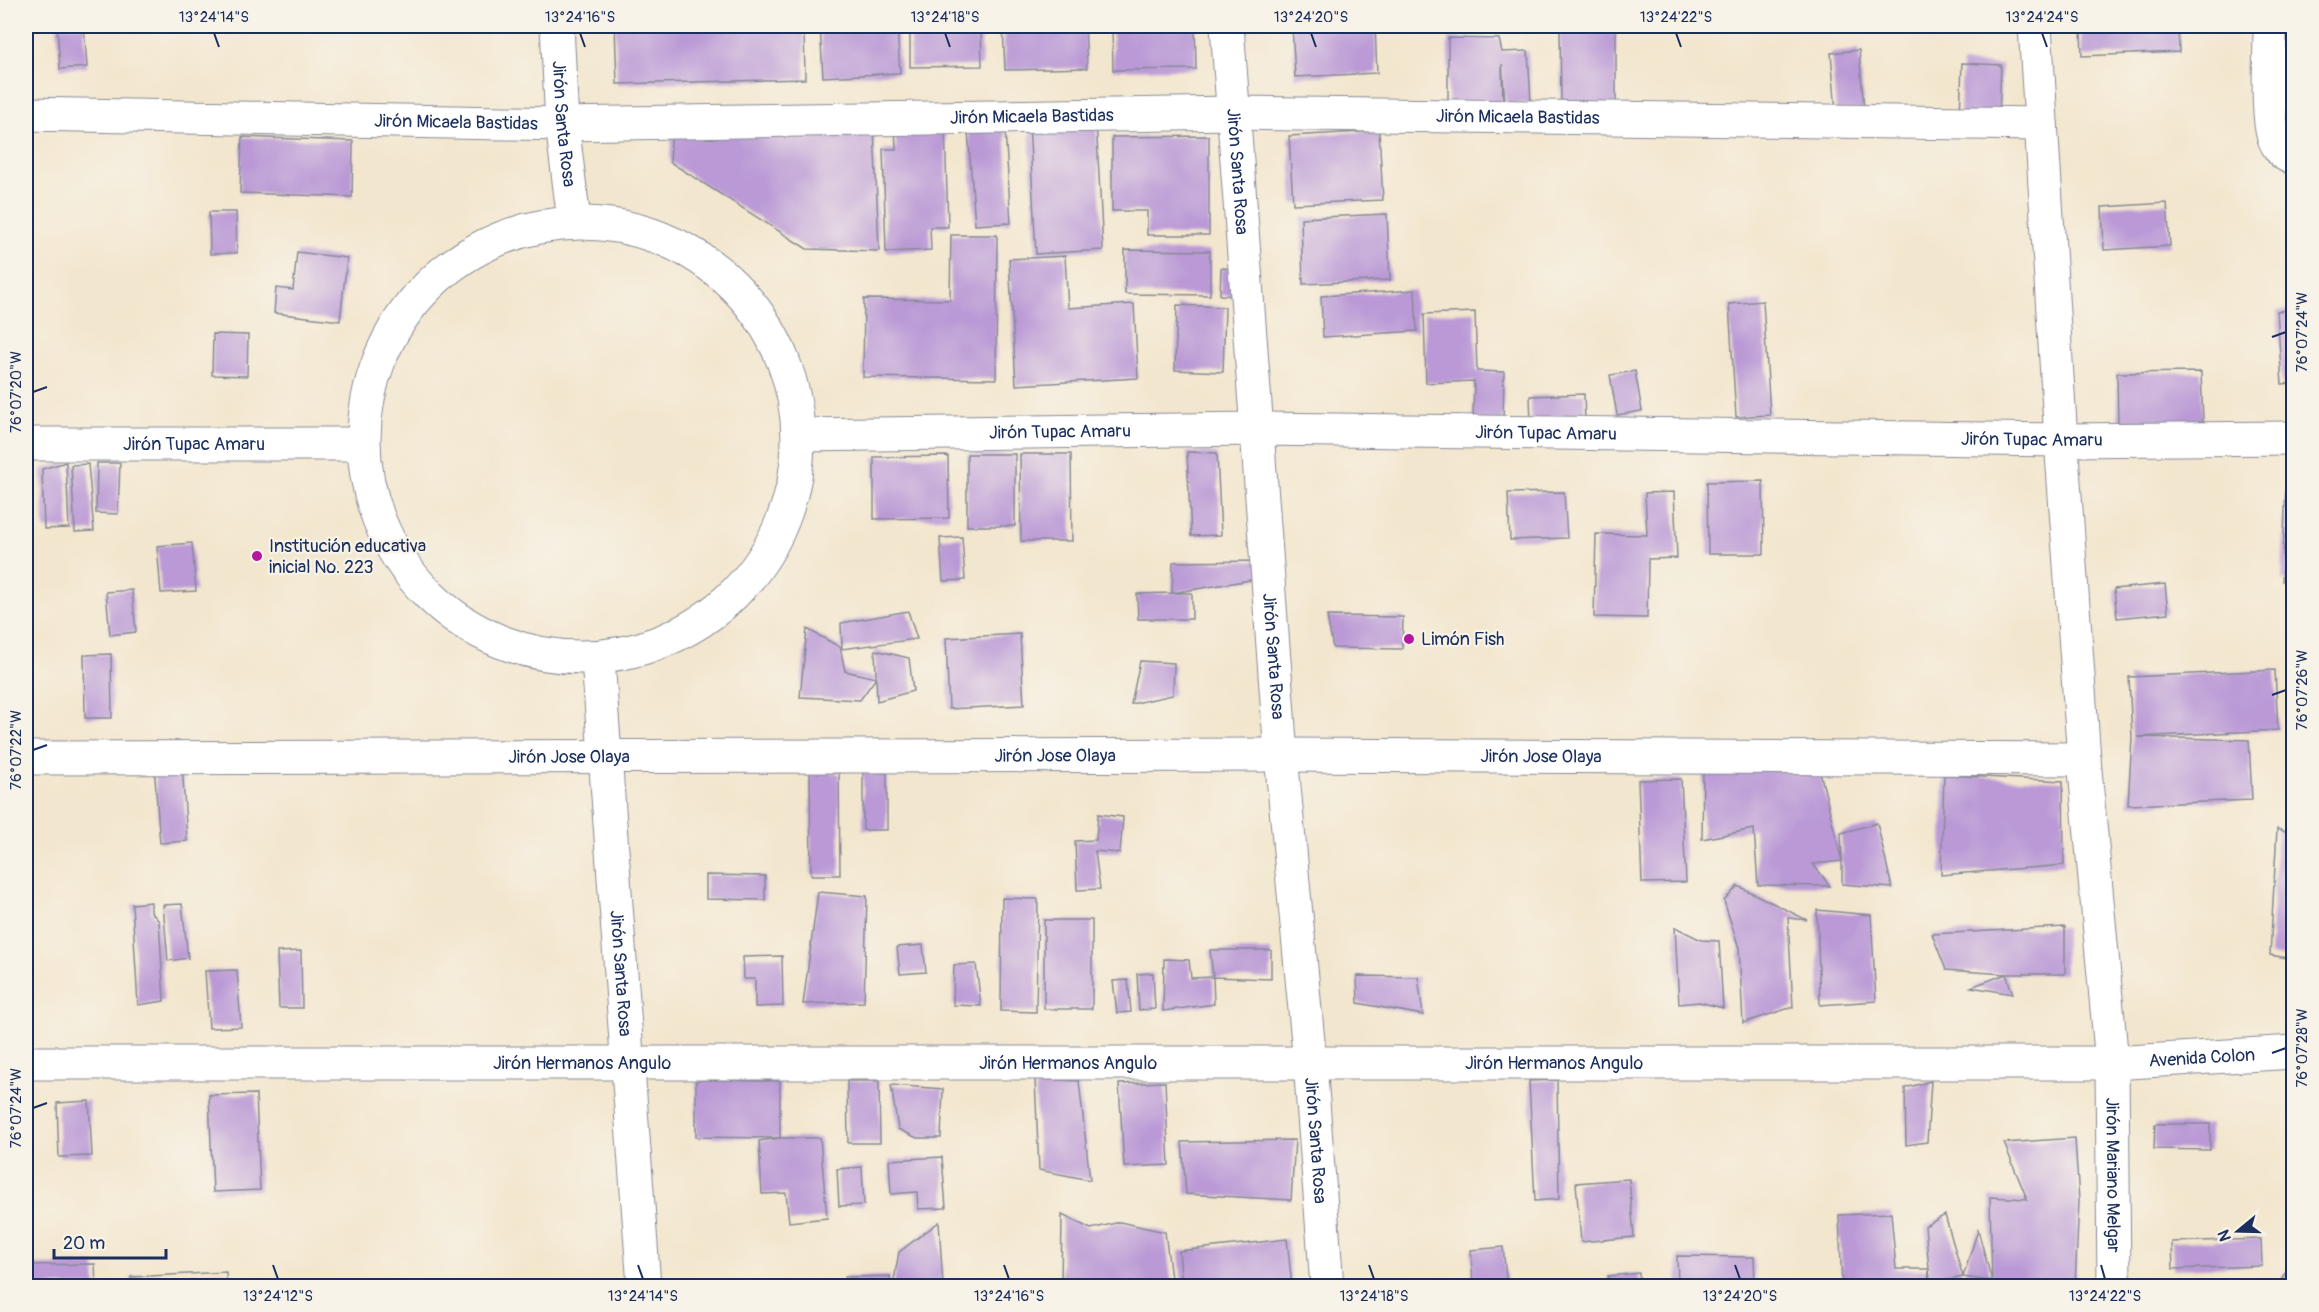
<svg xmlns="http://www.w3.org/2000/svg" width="2319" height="1312" font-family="Pangolin,sans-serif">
	<rect width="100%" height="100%" fill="#f7f3e8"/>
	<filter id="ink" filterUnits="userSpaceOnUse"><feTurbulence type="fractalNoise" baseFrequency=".0167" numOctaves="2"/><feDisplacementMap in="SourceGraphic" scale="12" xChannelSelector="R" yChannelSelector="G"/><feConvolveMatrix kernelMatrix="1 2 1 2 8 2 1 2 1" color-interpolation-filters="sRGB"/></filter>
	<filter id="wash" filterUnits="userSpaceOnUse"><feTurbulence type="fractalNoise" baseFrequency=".008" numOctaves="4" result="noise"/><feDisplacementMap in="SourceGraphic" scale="24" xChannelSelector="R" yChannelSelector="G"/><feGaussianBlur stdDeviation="1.35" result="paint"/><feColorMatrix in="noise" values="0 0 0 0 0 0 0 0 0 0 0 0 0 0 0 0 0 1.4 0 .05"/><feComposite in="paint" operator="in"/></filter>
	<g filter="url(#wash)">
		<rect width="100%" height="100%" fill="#f3e6ce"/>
		<g id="blocks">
			<!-- building -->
			<g fill="#ba99d6">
				<path d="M57,26H84L87,67L60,69Z"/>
				<path d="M615,26H804L805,79L617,84Z"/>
				<path d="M820,26H897L900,73L823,77Z"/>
				<path d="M910,26H981L982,66L910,67Z"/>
				<path d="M1003,26H1085L1087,68L1005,70Z"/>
				<path d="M1112,26H1195L1196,69L1113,70Z"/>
				<path d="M1292,26H1375L1377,73L1295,77Z"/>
				<path d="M1560,26H1616V104H1561Z"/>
				<path d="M2178,27L2179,52L2082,56L2081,31Z"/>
				<path d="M1448,38L1499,39L1502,52L1528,51L1531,103L1505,104L1502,64L1503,111L1448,107Z"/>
				<path d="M1859,50L1864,109L1836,111L1831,53Z"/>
				<path d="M1962,63L2001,65L1999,118L1960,117Z"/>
				<path d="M1096,119L1103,250L1036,254L1029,123Z"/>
				<path d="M672,125L874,126L879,251L807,249L670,162Z"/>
				<path d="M945,126L948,227H930L931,250L886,252L883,149H896L895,127Z"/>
				<path d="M1005,129L1011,223L975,225L968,131Z"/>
				<path d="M1379,131L1383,200L1293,204L1289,136Z"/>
				<path d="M1209,136V235H1147V211H1112V137Z"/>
				<path d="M242,137L353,141L352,197L240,193Z"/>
				<path d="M2167,203L2170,246L2104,250L2102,207Z"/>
				<path d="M209,212H236L237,253L210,254Z"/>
				<path d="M1387,214L1390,280L1303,284L1301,218Z"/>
				<path d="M951,235H997L996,379L863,377L864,299L950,300Z"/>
				<path d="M1125,250L1210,251V295L1125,294Z"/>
				<path d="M297,252L347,258L340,321L274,313L276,288L293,290Z"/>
				<path d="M1065,256L1068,308L1134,304L1138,378L1016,385L1009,259Z"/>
				<path d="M1221,268L1242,270L1240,296L1220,295Z"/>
				<path d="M1415,290L1417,331L1323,337L1321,296Z"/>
				<path d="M1763,301L1770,415L1736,417L1729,304Z"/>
				<path d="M1177,305L1225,307L1223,372L1175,370Z"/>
				<path d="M2294,310V383L2282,384L2277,311Z"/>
				<path d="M1475,312L1477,371L1504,372L1503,421L1473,420L1474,381L1426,383L1424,314Z"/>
				<path d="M213,334L248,335L247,376L212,375Z"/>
				<path d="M1635,371L1642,411L1617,415L1610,375Z"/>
				<path d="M2201,372L2203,424L2118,426L2117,373Z"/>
				<path d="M1584,394L1585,422L1531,424L1530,396Z"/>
				<path d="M1187,452L1217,453L1221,535L1191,536Z"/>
				<rect x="967" y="454" width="48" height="72"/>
				<path d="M1020,454H1071L1072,541H1021Z"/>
				<path d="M948,456L949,518L874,519V457Z"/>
				<path d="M66,462L69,528L44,529L42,469Z"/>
				<path d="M97,463H120L118,514L96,513Z"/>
				<path d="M88,464L94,531L75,532L71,465Z"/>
				<path d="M1763,481L1764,554H1708L1707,482Z"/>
				<path d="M2294,486V578L2282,581L2286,487Z"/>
				<path d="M1564,492L1567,538L1510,540L1508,493Z"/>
				<path d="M1674,492L1677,558L1648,559L1647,618L1594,617L1596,534L1647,535L1645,493Z"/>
				<path d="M962,537L965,580L943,581L940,538Z"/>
				<path d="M192,543L196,591L161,593L157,546Z"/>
				<path d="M1263,561L1262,578L1172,593H1192V619H1138L1137,594L1172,593L1173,562Z"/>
				<path d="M2165,584L2168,613L2117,618L2114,589Z"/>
				<path d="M132,590L136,632L110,635L106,592Z"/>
				<path d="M908,611L917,639L842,649L841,623Z"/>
				<path d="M1327,616L1403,617L1402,649L1333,648Z"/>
				<path d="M807,629L840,647L845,671L876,678L860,700L800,697Z"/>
				<path d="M1020,634L1024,705L949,709L946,638Z"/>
				<path d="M875,650L909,658L913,691L877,701Z"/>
				<path d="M111,654L112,718H85L84,655Z"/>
				<path d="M1140,661L1174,663L1173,695L1131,704Z"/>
				<path d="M2275,670L2278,730L2137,737L2249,740L2252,800L2128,805L2132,737L2129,677Z"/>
				<path d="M182,763L187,841L160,843L154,765Z"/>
				<path d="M1819,768L1842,861L1841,833L1877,823L1892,888L1842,884V861L1813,864L1830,886L1758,885L1754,829L1702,839L1703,769Z"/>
				<path d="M810,772L839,773L840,875H811Z"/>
				<path d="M863,772L887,773V830H863Z"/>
				<path d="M1944,775L2063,781L2064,865L1941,875Z"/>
				<path d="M1681,779L1686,882L1642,883L1638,780Z"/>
				<path d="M1098,814L1123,817L1120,853L1095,851L1100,889L1077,890L1075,841L1096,840Z"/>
				<path d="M2277,829L2294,834V959L2270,955Z"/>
				<path d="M706,875L765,876V900L706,899Z"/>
				<path d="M1738,886L1807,920L1788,918L1793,1007L1743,1023L1739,948L1724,901Z"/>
				<path d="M818,892L867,896L864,1002L803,1004Z"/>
				<path d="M1002,898L1038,899L1036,1012L1001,1011Z"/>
				<path d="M151,902V912L159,921L164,1001L138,1005L132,904Z"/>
				<path d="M182,904L188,958L168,961L163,905Z"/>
				<path d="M1817,910L1871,915L1876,1001L1820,1005Z"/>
				<rect x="1044" y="920" width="48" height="89"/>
				<path d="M1675,927L1701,940L1719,941L1723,1008L1699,1002L1679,1004Z"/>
				<path d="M2065,927V974H2006L1946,970L1932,934Z"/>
				<path d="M923,945L926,972L900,974L897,947Z"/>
				<path d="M1210,950H1271V979L1213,977L1214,1004L1163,1011L1164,959L1189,960L1191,978L1213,977Z"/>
				<path d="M301,951L302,1008H279L277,952Z"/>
				<path d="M782,956L783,1006L755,1007V979H744L743,957Z"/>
				<path d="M976,964L981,1006L953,1005L954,965Z"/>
				<path d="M237,970L241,1027L209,1028L205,971Z"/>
				<path d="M1153,973L1155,1009L1139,1010L1137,974Z"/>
				<path d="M2006,974L2013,994L1971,987Z"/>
				<path d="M1357,976L1418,977L1423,1015L1358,1003Z"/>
				<path d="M1128,980L1131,1012L1117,1013L1113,981Z"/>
				<path d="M1035,1079L1079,1081L1090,1180L1039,1170Z"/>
				<path d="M696,1080L780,1081V1138L696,1137Z"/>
				<path d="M1557,1080L1559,1199L1535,1201L1529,1081Z"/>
				<path d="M847,1081H879L880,1143H848Z"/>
				<path d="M1931,1081L1927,1142L1906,1145L1905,1088Z"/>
				<path d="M1165,1082L1169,1165L1124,1167L1119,1084Z"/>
				<path d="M891,1085L943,1089L941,1138H917L898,1129Z"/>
				<path d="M256,1094L260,1190L213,1192L209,1095Z"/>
				<path d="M89,1101L92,1156L59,1157L57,1103Z"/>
				<path d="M2155,1124H2210V1150L2154,1149Z"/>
				<path d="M780,1138H820L827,1218L789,1222L786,1193L762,1194L759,1141Z"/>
				<path d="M2075,1138L2079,1201L2075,1286H1992L1990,1197L2027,1199L2004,1143Z"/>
				<path d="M1295,1140L1291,1200L1186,1194L1182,1142Z"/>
				<path d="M942,1157L946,1208L918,1209L917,1192L891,1194L889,1160Z"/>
				<path d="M862,1167L864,1205L839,1206L837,1169Z"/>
				<path d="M1629,1179L1634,1237L1581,1242L1576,1183Z"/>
				<path d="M1891,1213L1896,1269H1929L1925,1226L1945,1215L1963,1277L1930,1284L1929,1269L1928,1286H1842L1839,1215Z"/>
				<path d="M1062,1215L1091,1229L1120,1222L1165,1232L1172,1286H1061Z"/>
				<path d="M939,1222L943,1286H893L899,1252Z"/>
				<path d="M1978,1230L1992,1281L1963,1277Z"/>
				<path d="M1287,1239L1292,1286H1182L1179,1251Z"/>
				<path d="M2261,1239L2262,1266L2173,1269L2172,1242Z"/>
				<path d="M1503,1247L1507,1286H1473L1471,1250Z"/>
				<path d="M1677,1256L1754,1257L1755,1286H1678Z"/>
				<path d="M95,1264L96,1286H26V1265Z"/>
				<path d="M2294,1264V1286H2280L2283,1276Z"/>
				<path d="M226,1272L227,1286H131V1277Z"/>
				<path d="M1639,1273L1640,1286H1609L1608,1276Z"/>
				<path d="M890,1276V1286H846L845,1277Z"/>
				<path d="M834,1282L835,1286H810V1283Z"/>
			</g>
		</g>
	</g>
	<g filter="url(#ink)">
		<use href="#blocks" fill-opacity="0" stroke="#878a96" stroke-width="1.5"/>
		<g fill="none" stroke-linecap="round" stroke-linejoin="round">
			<defs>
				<g id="minor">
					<path id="s1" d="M557,26L562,124L574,221"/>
					<path id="s2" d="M1227,26L1281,755L1310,1063L1327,1286"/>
					<path id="s3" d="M2035,26L2061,440L2084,759L2112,1063L2114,1286"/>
					<path d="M2270,26C2270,55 2267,102 2272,130C2274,141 2281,156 2294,158"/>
					<path id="s4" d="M26,114L562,124L1233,113L2041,124"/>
					<circle cx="581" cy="440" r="217"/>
					<path id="s5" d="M799,435L1255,429L2061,440L2294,438"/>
					<path id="s6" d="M26,444H362"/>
					<path id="s7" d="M598,660L644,1286"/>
					<path id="s8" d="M26,758L1281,755L2084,759"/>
					<path id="s9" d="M26,1063H2112L2294,1052"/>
				</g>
			</defs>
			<!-- minor casing -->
			<use href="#minor" stroke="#878a96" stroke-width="35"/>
			<!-- minor -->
			<use href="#minor" stroke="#fff" stroke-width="33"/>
		</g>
	</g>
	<!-- ticks -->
	<path fill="none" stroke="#1b2f5e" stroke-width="2" d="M214,33L219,47M580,33L585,47M945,33L950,47M1311,33L1316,47M1676,33L1681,47M2042,33L2047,47M2272,337L2286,332M33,392L47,387M2272,695L2286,690M33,750L47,745M2272,1053L2286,1048M33,1108L47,1103M273,1265L278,1279M638,1265L643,1279M1004,1265L1009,1279M1369,1265L1374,1279M1735,1265L1740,1279M2101,1265L2105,1279"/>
	<!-- markers -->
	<g fill="#b5179e" stroke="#f7f3e8" stroke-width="2">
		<circle cx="257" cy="556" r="6"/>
		<circle cx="1409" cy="639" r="6"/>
	</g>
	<g text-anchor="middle" stroke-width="4.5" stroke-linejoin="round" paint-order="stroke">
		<!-- street labels -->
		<g font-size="18" fill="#1b2f5e" stroke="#f7f3e8">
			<text dy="6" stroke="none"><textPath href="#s4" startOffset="1006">Jirón Micaela Bastidas</textPath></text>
			<text dy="6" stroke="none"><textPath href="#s4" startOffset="1492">Jirón Micaela Bastidas</textPath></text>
			<text dy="6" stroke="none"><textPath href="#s4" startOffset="430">Jirón Micaela Bastidas</textPath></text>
			<text dy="6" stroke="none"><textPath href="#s1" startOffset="98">Jirón Santa Rosa</textPath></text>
			<text dy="6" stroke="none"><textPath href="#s2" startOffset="146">Jirón Santa Rosa</textPath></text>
			<text dy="6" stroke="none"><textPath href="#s5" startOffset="261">Jirón Tupac Amaru</textPath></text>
			<text dy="6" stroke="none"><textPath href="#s5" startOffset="747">Jirón Tupac Amaru</textPath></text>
			<text dy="6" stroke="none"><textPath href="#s5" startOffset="1233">Jirón Tupac Amaru</textPath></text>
			<text dy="6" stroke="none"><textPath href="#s6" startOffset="168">Jirón Tupac Amaru</textPath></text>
			<text dy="6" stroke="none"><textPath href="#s2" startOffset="632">Jirón Santa Rosa</textPath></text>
			<text dy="6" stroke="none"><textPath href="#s8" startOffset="1029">Jirón Jose Olaya</textPath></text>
			<text dy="6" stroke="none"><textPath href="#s8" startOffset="1515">Jirón Jose Olaya</textPath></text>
			<text dy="6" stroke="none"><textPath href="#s8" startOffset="543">Jirón Jose Olaya</textPath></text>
			<text dy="6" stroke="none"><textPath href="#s7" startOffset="314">Jirón Santa Rosa</textPath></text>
			<text dy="6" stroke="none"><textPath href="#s9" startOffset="2176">Avenida Colon</textPath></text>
			<text dy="6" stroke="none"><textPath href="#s9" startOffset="556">Jirón Hermanos Angulo</textPath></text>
			<text dy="6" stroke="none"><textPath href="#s9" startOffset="1042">Jirón Hermanos Angulo</textPath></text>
			<text dy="6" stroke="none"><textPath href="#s9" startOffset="1528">Jirón Hermanos Angulo</textPath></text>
			<text dy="6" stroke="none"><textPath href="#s2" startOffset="1118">Jirón Santa Rosa</textPath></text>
			<text dy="6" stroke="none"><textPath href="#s3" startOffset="1152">Jirón Mariano Melgar</textPath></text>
		</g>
		<!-- poi labels -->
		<g font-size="18" fill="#1b2f5e" stroke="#f7f3e8" text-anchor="start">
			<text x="269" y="552">Institución educativa<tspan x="269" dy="21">inicial No. 223</tspan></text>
			<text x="1421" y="645">Limón Fish</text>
		</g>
	</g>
	<!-- margin -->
	<rect width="2319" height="1312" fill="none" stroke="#f7f3e8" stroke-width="66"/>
	<!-- north arrow -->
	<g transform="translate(2238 1231) rotate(251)" stroke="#f7f3e8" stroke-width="4.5" paint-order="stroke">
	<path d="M0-4.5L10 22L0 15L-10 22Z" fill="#1b2f5e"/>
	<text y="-9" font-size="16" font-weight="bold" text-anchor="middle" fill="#1b2f5e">N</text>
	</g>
	<!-- scale -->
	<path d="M54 1249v9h112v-9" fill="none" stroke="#1b2f5e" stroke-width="3"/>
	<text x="63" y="1249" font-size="18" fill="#1b2f5e" stroke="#f7f3e8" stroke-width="4.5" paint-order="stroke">20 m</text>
	<rect x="33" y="33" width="2253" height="1246" fill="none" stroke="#1b2f5e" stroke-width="2"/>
	<g font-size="15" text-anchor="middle" fill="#1b2f5e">
		<text x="214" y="22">13°24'14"S</text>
		<text x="580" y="22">13°24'16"S</text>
		<text x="945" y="22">13°24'18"S</text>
		<text x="1311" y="22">13°24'20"S</text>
		<text x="1676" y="22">13°24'22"S</text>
		<text x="2042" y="22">13°24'24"S</text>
		<text transform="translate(2302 332) rotate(-90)" y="5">76°07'24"W</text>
		<text transform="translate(16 392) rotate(-90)" y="5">76°07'20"W</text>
		<text transform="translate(2302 690) rotate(-90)" y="5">76°07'26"W</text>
		<text transform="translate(16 750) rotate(-90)" y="5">76°07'22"W</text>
		<text transform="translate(2302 1048) rotate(-90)" y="5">76°07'28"W</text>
		<text transform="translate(16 1108) rotate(-90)" y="5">76°07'24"W</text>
		<text x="278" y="1301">13°24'12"S</text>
		<text x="643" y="1301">13°24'14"S</text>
		<text x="1009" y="1301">13°24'16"S</text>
		<text x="1374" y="1301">13°24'18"S</text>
		<text x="1740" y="1301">13°24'20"S</text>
		<text x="2105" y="1301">13°24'22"S</text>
	</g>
</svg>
